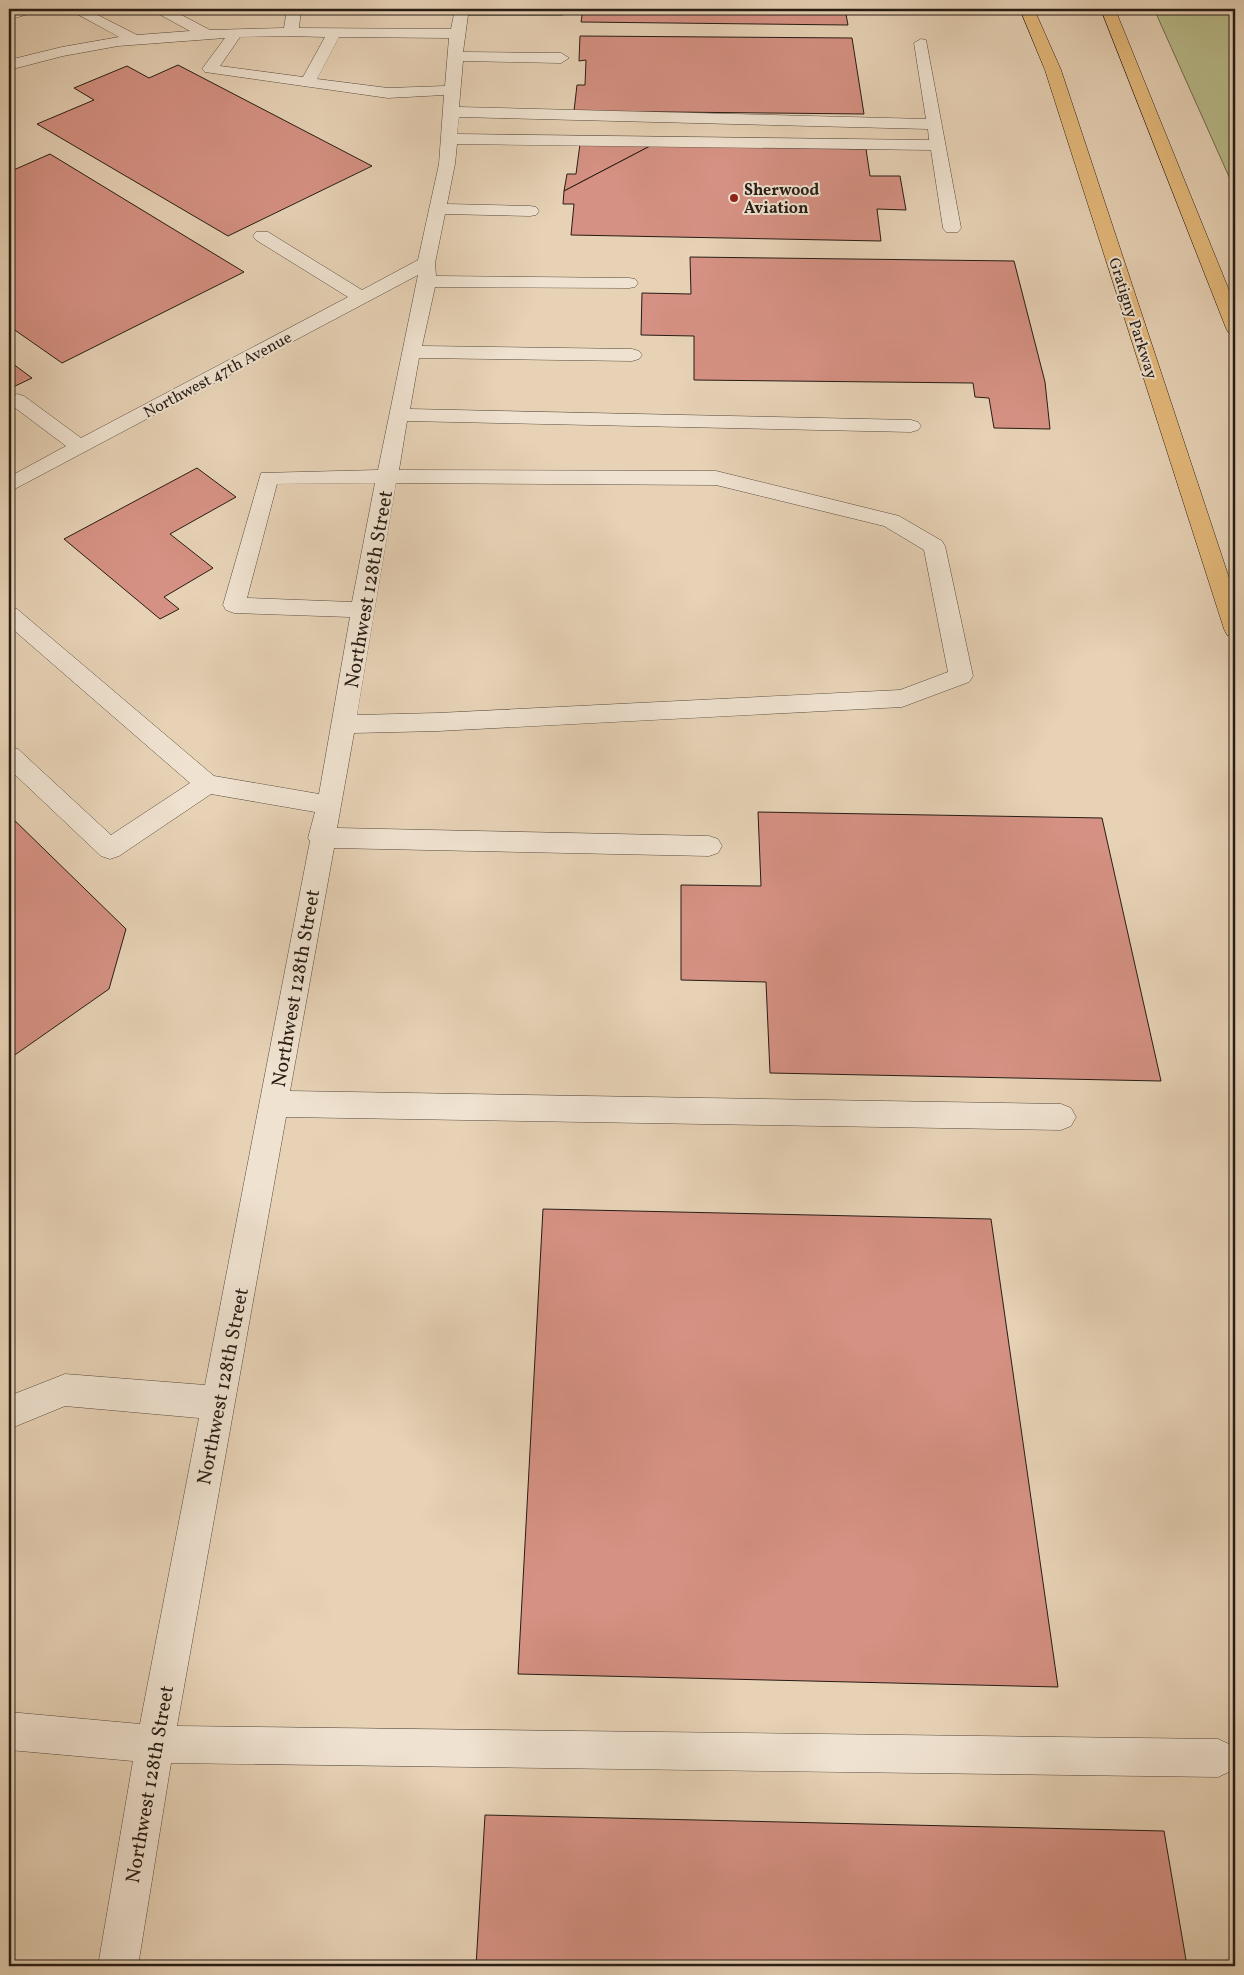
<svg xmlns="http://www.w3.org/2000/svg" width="1244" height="1975" font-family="Vollkorn,serif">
	<rect width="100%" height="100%" fill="#e7d2b6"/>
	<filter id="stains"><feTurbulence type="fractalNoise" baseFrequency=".004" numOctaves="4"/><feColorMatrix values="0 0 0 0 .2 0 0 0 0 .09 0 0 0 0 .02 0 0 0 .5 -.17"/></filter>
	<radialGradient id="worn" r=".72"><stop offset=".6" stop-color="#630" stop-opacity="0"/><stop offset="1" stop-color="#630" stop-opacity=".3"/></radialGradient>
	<!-- green -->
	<path fill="#b9bb8b" stroke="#706c50" d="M1154,9H1235V190Z"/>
	<!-- building -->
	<g fill="#d59183" stroke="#271c14">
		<path d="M583,9H845L848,25L581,22Z"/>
		<path d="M580,36L852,38L864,114L574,111L577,85H585L586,60L579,61Z"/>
		<path d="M178,65L372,166L228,236L37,124L94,100L74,88L127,66L149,78Z"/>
		<path d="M580,144L652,145L564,191L567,174H576Z"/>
		<path d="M652,145L866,149L870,176H900L906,210L877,209L881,241L571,235L574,204H563L564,191Z"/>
		<path d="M50,154L244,272L62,363L9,326V172Z"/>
		<path d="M690,257L1014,261L1045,382L1050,429L994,428L989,398L975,397L973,383L694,380V336L641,335L642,293L691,294Z"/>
		<path d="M9,361L32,378L9,389Z"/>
		<path d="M197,468L236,497L170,534L213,568L164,597L179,609L160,619L64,539Z"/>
		<path d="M758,812L1102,818L1161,1081L770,1073L766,982L681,980V885L761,886Z"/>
		<path d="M9,815L126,929L109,989L9,1059Z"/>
		<path d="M543,1209L991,1219L1058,1687L518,1674Z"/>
		<path d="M485,1815L1164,1831L1187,1966H476Z"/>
	</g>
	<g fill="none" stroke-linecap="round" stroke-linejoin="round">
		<defs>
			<g id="minor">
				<path d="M16,9H36L34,12L9,20V11Z"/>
				<path d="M68,9H86L137,35L190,31L155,12L153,9H170L210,30L284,28L287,9H301L299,28L451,29L455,9H568L569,11L567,14L562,15H468L463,52L561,53L569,58L561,63L463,61L459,107L926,119L914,43L921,39L926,40L961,228L958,232H946L943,228L931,150L457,144L455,164L447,204L530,206L536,207L539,211L536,215L530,216L445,214L435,263L436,276L629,278L635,279L638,283L635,287L629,288L435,287L422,346L632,349L639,351L642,355L639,359L632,361L419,358L410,409L911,420L918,422L921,426L918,430L911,432L407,421L399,470L716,471L899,516L942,541L945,546L973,676L969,682L902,707L438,731L354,733L337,828L709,836L718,839L722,846L718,853L709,856L334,848L290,1091L1061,1104L1071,1108L1076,1117L1071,1126L1061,1130L286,1117L177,1726L1218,1739L1231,1745L1235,1754L1231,1771L1218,1777L171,1763L138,1966H98L133,1761L9,1750V1712L140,1724L199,1418L65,1406L9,1429V1396L65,1374L205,1385L310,841L308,838L315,812L211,794L119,856L110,859L101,856L9,769V746L18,749L111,835L190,783L9,626V606L17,609L214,776L319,794L350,617L234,613L226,610L223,605L261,473L378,470L418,275L9,492V477L66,446L10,404L9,398L17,394L24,396L81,438L348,297L256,240L253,236L256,232H268L362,290L418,260L439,164L444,95L388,98L205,72L202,69L225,38L118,46L63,56L9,70V60L62,47L119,37ZM287,36L325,37L303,77L220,66L240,37ZM339,37L449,38L445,86L388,88L317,79ZM459,117L928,129L929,140L457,134ZM375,483L352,602L247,598L277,484ZM396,483L716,485L884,526L924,550L948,672L900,690L438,713L357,715Z"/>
			</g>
			<g id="highway">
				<path d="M1020,9H1034L1061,70L1235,596V637L1227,635L1224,629L1045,70Z"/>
				<path d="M1101,9H1115L1235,305V334L1228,332L1226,328Z"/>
			</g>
		</defs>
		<!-- minor casing -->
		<use href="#minor" stroke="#574a3c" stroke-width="1"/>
		<!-- highway casing -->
		<use href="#highway" stroke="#271c14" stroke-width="1"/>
		<!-- minor -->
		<use href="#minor" fill="#efe2d0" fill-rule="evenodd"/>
		<!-- highway -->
		<use href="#highway" fill="#e4b97b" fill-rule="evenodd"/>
	</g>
	<!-- markers -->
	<circle fill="#8f2418" stroke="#efe2d0" stroke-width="2" cx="734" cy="198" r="5"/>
	<g text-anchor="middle" stroke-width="4" stroke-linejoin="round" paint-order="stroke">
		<!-- far-poi labels -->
		<g font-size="16" font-weight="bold" fill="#271c14" stroke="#efe2d0" text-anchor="start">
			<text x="744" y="195">Sherwood<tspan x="744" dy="18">Aviation</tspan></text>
		</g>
		<!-- far-street labels -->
		<g font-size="16" fill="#271c14" stroke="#efe2d0">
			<text transform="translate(1134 318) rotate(72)" y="6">Gratigny Parkway</text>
			<text transform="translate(217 374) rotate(-28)" y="6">Northwest 47th Avenue</text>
		</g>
		<!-- street labels -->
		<g font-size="20" fill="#271c14" stroke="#efe2d0">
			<text transform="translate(368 589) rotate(-80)" y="7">Northwest 128th Street</text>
			<text transform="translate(295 988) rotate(-80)" y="7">Northwest 128th Street</text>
			<text transform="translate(222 1386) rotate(-79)" y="7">Northwest 128th Street</text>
			<text transform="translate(149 1784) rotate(-80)" y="7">Northwest 128th Street</text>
		</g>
	</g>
	<!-- margin -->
	<rect width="1244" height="1975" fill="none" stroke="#e7d2b6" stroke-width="30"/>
	<rect x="10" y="10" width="1224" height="1955" fill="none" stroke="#271c14" stroke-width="2.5"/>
	<rect x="15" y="15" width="1214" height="1945" fill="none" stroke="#271c14"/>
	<rect width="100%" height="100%" filter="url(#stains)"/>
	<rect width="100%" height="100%" fill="url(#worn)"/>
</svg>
